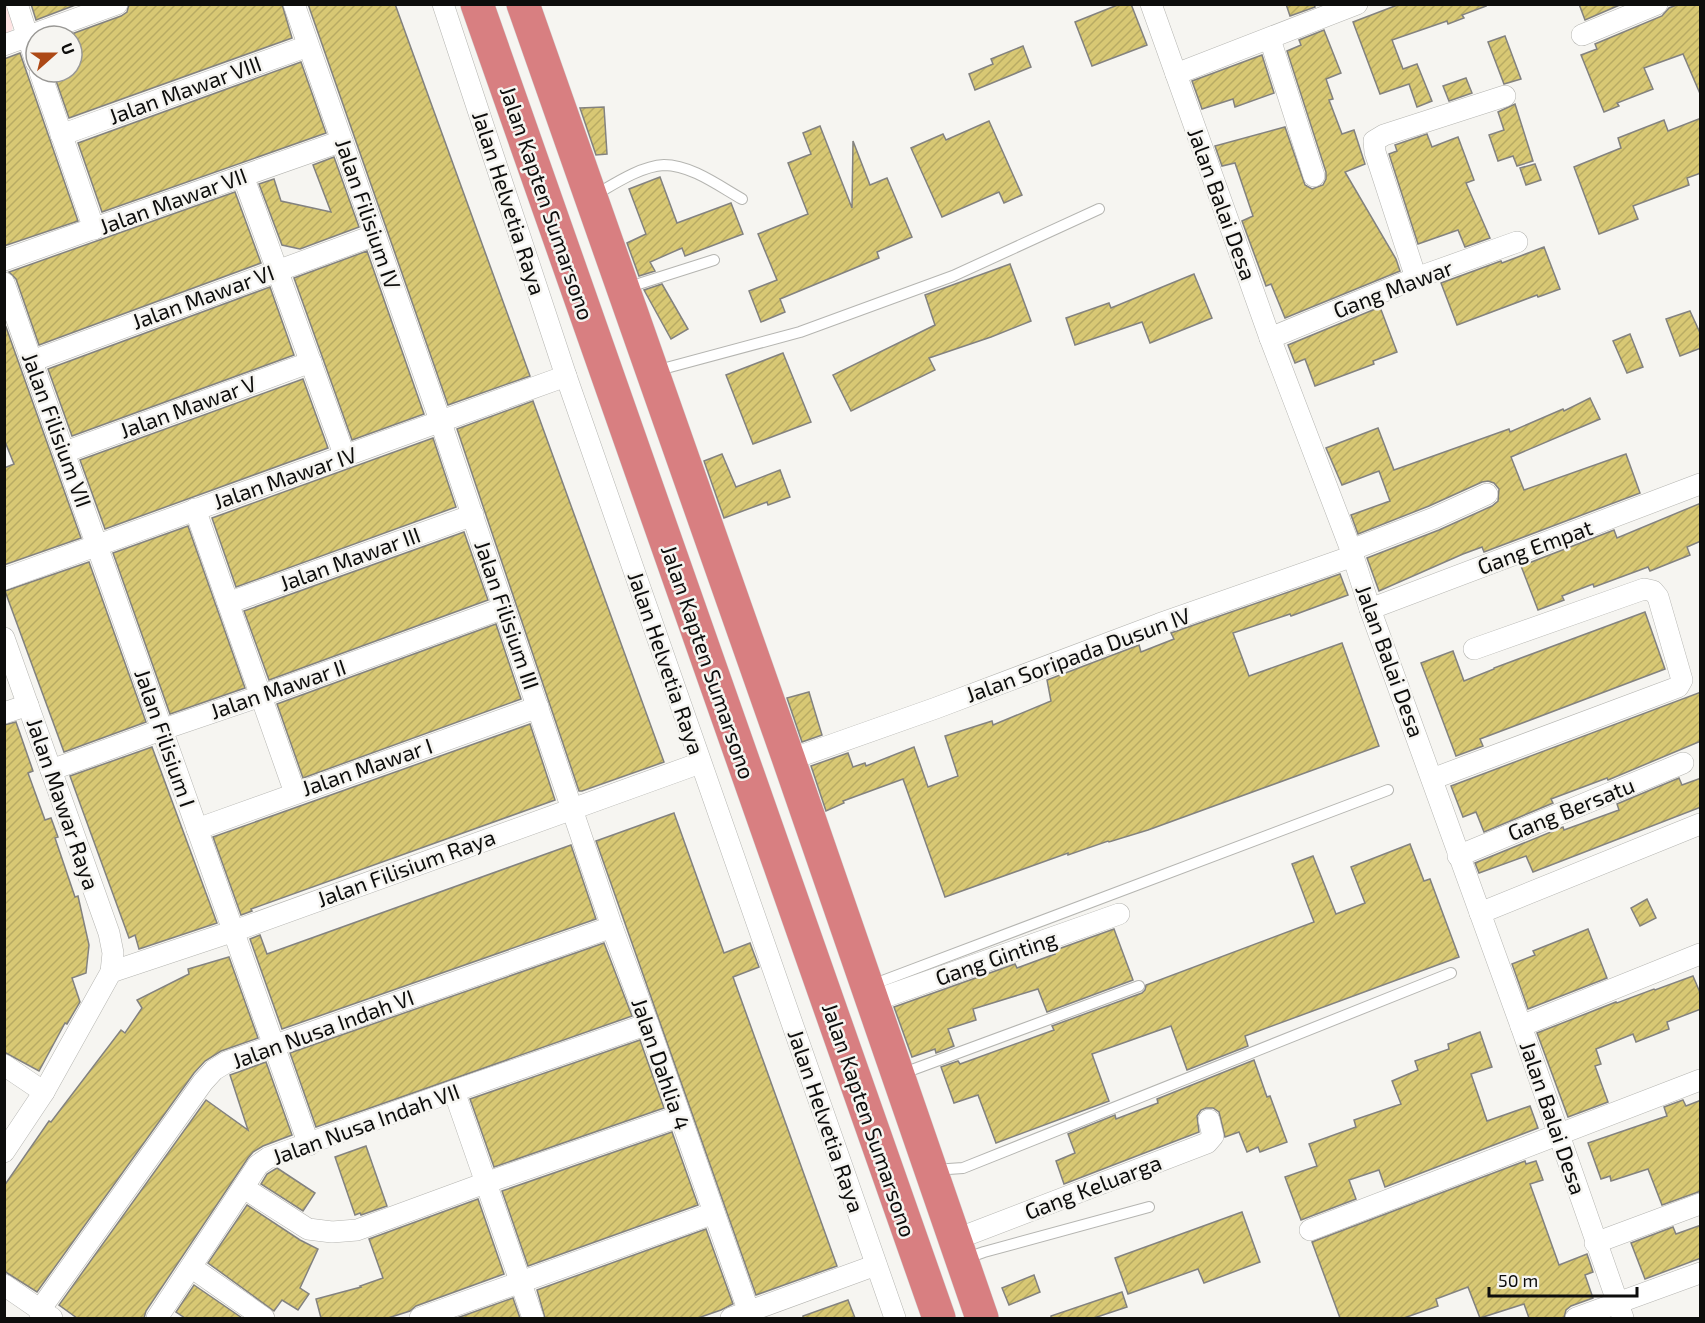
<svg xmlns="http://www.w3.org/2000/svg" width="1705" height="1323" font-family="'Exo 2',sans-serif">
	<defs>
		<pattern id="building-hatch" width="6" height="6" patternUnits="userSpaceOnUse" patternTransform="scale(1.5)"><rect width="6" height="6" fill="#d8c874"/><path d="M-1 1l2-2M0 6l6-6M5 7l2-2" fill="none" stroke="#b8ab63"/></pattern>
	</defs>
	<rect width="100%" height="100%" fill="#f6f5f1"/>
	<!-- education -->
	<path fill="#ffe4e4" d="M5,5H10L15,19L10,36L5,38Z"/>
	<!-- building -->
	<g fill="url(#building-hatch)" stroke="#83827f" stroke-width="1.5">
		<path d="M31,4H78L36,20Z"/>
		<path d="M129,4H282L292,38L69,118L53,72H72V36H66L121,16L127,12Z"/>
		<path d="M308,4H395L530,376L448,405Z"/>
		<path d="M1120,4H1131L1147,45L1092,66L1075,22Z"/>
		<path d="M1286,4H1314L1315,7L1290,16Z"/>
		<path d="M1400,4H1485L1486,6L1462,15L1464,18L1448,24L1447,21L1392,40L1403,69L1417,64L1432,101L1417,107L1409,84L1380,94L1353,22Z"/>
		<path d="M1579,4H1622L1585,20Z"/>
		<path d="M1679,4H1701V96L1683,54L1644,68L1653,89L1617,103L1619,106L1604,112L1581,55L1597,49L1595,44L1662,16L1669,8Z"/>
		<path d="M1324,30L1341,73L1326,79L1333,99L1329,100L1342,134L1354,130L1365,164L1345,172L1396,259L1400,271L1285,318L1271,284L1266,286L1242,221L1253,216L1235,163L1222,166L1215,146L1285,127L1305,185L1312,189L1323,185L1326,179V172L1287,51L1301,45L1299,40Z"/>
		<path d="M1505,36L1521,79L1504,84L1488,42Z"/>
		<path d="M1023,46L1031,67L975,90L969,74L993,64L991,59Z"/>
		<path d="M20,53L78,221L4,246V59Z"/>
		<path d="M1262,55L1274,93L1235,107L1233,99L1202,109L1192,81Z"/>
		<path d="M301,62L326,133L102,212L78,143Z"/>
		<path d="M1466,78L1472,93L1449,101L1443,86Z"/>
		<path d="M1515,104L1533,161L1517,166L1513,156L1498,161L1489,135L1504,130L1498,112Z"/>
		<path d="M604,107L607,154L596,155L580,108Z"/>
		<path d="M1701,118V173L1687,178L1689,185L1633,206L1638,219L1599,234L1574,167L1621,148L1618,138L1664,120L1668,131Z"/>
		<path d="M989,121L1022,195L1004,203L999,192L942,217L911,148L943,134L946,140Z"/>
		<path d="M820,126L852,208L853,141L870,185L887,178L912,237L877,252L879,258L780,299L785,312L761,322L749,291L777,280L758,234L808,214L788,163L811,154L803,133Z"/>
		<path d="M1427,134L1432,147L1458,137L1474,180L1466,183L1490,238L1465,247L1458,230L1418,244L1389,154L1397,151L1395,145Z"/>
		<path d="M334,157L359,227L300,249L282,245L259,184L274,179L281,201L331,212L313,165Z"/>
		<path d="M1535,164L1541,180L1526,185L1520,168Z"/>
		<path d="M660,177L677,223L731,203L743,234L685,256L682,248L650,262L655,271L639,276L627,243L646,234L629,189Z"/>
		<path d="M235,192L261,263L39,345L16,279L9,272Z"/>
		<path d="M1544,247L1560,289L1538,297L1537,295L1457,325L1441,283L1501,261L1502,263Z"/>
		<path d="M367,251L424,414L352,440L294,278Z"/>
		<path d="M1010,264L1031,321L991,337L929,358L935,370L851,411L833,375L935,325L925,295Z"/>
		<path d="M1194,274L1212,318L1150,343L1142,322L1075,345L1066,318L1109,303L1111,308Z"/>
		<path d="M662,284L688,329L671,339L644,290Z"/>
		<path d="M270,287L294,355L72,436L48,369Z"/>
		<path d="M1380,307L1397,352L1373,361L1374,364L1315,386L1305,359L1295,363L1288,345Z"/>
		<path d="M1690,311L1701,335V348L1680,356L1666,319Z"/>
		<path d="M6,327L81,538L4,565V468L14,464L4,439V328Z"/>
		<path d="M1630,334L1643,367L1627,373L1613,341Z"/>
		<path d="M783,353L811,422L753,444L726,375Z"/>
		<path d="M303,379L328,448L105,529L80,460Z"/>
		<path d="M1590,398L1600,419L1511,457L1524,490L1626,454L1640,493L1484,552L1482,547L1463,554L1379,591L1367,558L1439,530L1492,506L1498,501L1499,489L1494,483L1488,481L1482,482L1429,506L1358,534L1351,515L1390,501L1379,471L1342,485L1326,448L1378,428L1394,470L1509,429L1510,432L1563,409L1564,411Z"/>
		<path d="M533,401L664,762L582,791H579L457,429Z"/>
		<path d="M433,438L456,507L236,587L212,518Z"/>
		<path d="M722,454L736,487L780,470L790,497L768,505L767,502L724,518L704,461Z"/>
		<path d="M1701,503V541L1687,547L1690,555L1650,571L1648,567L1594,587L1593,584L1562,596L1564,600L1538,610L1521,566L1614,530L1617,538Z"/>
		<path d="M188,526L245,688L170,714L113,553Z"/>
		<path d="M464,532L488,600L269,680L244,611Z"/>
		<path d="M89,562L146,722L64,752L5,591Z"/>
		<path d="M1340,574L1348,595L1291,616L1290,614L1233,633L1249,676L1342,643L1379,746L1148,830L1109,842L1108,841L1068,855V853L945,897L903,779L843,801L844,803L826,811L811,766L848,753L853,767L865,763L866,766L914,747L928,787L958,776L945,736L992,721L993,725L1051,701L1047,680L1139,645L1141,652L1174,639L1171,633Z"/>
		<path d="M1645,612L1665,669L1480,739L1483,746L1456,756L1421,663L1453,651L1464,681L1494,669V668Z"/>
		<path d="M496,624L521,699L303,778L277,704Z"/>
		<path d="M809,692L822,735L802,742L787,698Z"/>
		<path d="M1701,692V741L1608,780L1607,778L1551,799L1553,803L1484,832L1476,812L1463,817L1451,786Z"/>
		<path d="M16,722L33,771L28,773L45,820L51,818L58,837L55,838L75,897L78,896L89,945L86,973L72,978L80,1002L67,1024L65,1023L39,1071L4,1052V725Z"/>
		<path d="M530,724L555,800L251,909L252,911L241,915L213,837Z"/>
		<path d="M152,747L217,923L139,949L135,935L129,938L70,776Z"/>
		<path d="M1679,778L1682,785L1701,778V807L1533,872L1526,856L1479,873L1475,863L1563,827L1564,830L1619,810L1617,804Z"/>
		<path d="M674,813L724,953L750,943L759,967L733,977L837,1266L756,1295L596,841Z"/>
		<path d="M1410,844L1424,881L1430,879L1459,957L1245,1036L1248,1046L1187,1070L1171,1026L1092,1054L1109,1101L996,1143L978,1095L954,1103L941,1067L958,1061L960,1064L1054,1030L1052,1026L1142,993L1145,990L1146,985L1314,922L1292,864L1313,856L1336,914L1365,903L1351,867Z"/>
		<path d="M571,845L596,919L282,1029L250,939L260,935L267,954Z"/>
		<path d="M1647,899L1656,918L1640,926L1631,908Z"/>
		<path d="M1114,929L1133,980L1047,1012L1038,989L973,1009L976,1020L948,1029L954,1046L936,1053L935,1049L912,1057L894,1007L1015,964L1017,968L1055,954L1053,951Z"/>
		<path d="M1588,929L1607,978L1528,1009L1512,964L1535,955L1533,951Z"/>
		<path d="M604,943L632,1016L316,1127L290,1053Z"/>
		<path d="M229,957L258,1038L221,1051L205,1061L194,1073L37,1292L4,1271V1186L49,1121L51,1122L121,1030L125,1033L142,1008L137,1000L189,974L188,969Z"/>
		<path d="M1693,976L1701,995V1009L1667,1022L1669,1029L1636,1042L1633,1034L1596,1049L1601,1064L1595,1066L1608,1102L1568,1117L1537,1033L1616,1002L1617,1003L1654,989L1655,990Z"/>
		<path d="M1480,1032L1492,1067L1471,1074L1487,1121L1530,1106L1538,1128L1385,1187L1379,1170L1349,1180L1356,1199L1301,1220L1285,1177L1317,1166L1309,1144L1356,1127L1354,1120L1401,1104L1392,1081L1418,1070L1415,1061L1449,1049L1448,1044Z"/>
		<path d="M640,1040L664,1108L494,1167L470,1099Z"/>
		<path d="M1254,1060L1267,1097L1270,1096L1287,1142L1260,1152L1258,1147L1247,1152L1239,1132L1225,1137L1219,1112L1213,1108H1206L1201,1110L1197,1116L1199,1132L1064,1184L1056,1161L1075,1153L1068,1134L1115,1115L1116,1119L1158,1103L1157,1099Z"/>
		<path d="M266,1062L292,1135L263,1146L253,1152L248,1158L146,1311L144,1318H77L59,1305L206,1100L248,1130L230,1075Z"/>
		<path d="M1683,1100L1686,1106L1701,1100V1191L1662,1205L1648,1169L1611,1181L1610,1176L1601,1179L1588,1143L1667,1116L1664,1107Z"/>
		<path d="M672,1132L698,1205L528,1266L502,1191Z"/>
		<path d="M366,1146L387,1206L361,1215L360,1213L355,1215L335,1157Z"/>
		<path d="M1525,1161L1526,1164L1536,1161L1543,1180L1530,1184L1559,1265L1587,1254L1593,1272L1585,1275L1593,1298L1571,1306L1566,1310L1564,1318H1529L1524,1304L1480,1318L1468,1287L1436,1299L1438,1306L1404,1318H1340L1312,1242Z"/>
		<path d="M277,1168L315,1193L303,1211L261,1184L267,1174Z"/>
		<path d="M478,1199L504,1274L416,1306L410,1311L388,1318H321L316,1299L361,1287L360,1286L383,1278L369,1239Z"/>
		<path d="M247,1205L300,1240L318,1249L300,1288L309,1294L298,1310L282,1300L274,1311L208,1263Z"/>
		<path d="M1242,1212L1260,1262L1204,1283L1198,1269L1128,1294L1115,1258Z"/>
		<path d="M1701,1225V1258L1645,1279L1631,1243L1673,1227L1676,1234Z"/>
		<path d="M706,1229L733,1304L721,1310L698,1318H545L537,1290Z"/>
		<path d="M1034,1275L1040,1292L1009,1305L1002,1288Z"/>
		<path d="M194,1285L242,1318H185L176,1312Z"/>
		<path d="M1122,1292L1127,1307L1094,1318H1051V1316Z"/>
		<path d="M513,1298L520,1318H457Z"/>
		<path d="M848,1300L855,1318H803V1316Z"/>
	</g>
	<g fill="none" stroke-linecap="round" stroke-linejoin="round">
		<defs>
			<g id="lane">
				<path d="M595,195C614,184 641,166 664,165C691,165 719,186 742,199"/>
				<path d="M626,288L714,260"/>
				<path d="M655,371L800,332L953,276L1099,209"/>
				<path d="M869,986L1388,790"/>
				<path d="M901,1074L1139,986"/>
				<path d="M934,1170L963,1168L1451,973"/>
				<path d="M964,1259L984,1252L1149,1207"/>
			</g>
			<g id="street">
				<path d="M17,4L36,62"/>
				<path d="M294,4L441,423L612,927L648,1024L751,1318"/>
				<path d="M443,4L566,376L895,1318"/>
				<path d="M1151,4L1270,338L1351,550L1370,609L1521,1026L1623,1318"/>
				<path d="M1582,35L1657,4"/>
				<path d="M1270,39L1314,176"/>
				<path d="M4,45L117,4"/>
				<path d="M40,72L94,229"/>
				<path d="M1176,74L1357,4"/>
				<path d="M61,135L308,46"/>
				<path d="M243,176L345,457"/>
				<path d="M4,260L342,141"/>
				<path d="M1416,278L1375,152L1374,141L1384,135L1505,96"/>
				<path d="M4,283L309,1145"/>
				<path d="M1270,338L1416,278L1517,242"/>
				<path d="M32,361L375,235"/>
				<path d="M65,452L311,362"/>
				<path d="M195,509L295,793"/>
				<path d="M1351,550L1434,518L1487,494"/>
				<path d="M4,579L566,376"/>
				<path d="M228,603L473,515"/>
				<path d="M1370,609L1700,484"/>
				<path d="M4,638L109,933L113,953L111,972L44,1092L4,1152"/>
				<path d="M4,713L28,705"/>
				<path d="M789,760L936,708L1159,624L1353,556"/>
				<path d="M51,770L161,730L261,696L504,608"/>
				<path d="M1432,779L1678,687L1682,680L1658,597L1653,591L1644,589L1474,649"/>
				<path d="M197,829L538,707"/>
				<path d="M1458,856L1683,763"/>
				<path d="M1480,913L1700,824"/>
				<path d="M111,972L234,931L700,763"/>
				<path d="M873,1001L1119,914"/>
				<path d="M1521,1026L1700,954"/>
				<path d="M4,1065L44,1092"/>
				<path d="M454,1091L533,1318"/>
				<path d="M244,1188L308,1229L332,1232L357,1230L485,1183L680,1116"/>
				<path d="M1310,1230L1700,1080"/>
				<path d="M954,1240L1207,1143L1213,1136L1209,1120"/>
				<path d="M1595,1243L1700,1204"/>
				<path d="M191,1267L264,1318"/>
				<path d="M4,1285L52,1318"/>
				<path d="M39,1311L203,1082L214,1070L227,1062L612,927"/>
				<path d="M157,1318L258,1165L268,1158L454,1091L648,1024"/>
				<path d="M420,1318L714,1213"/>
				<path d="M731,1318L876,1265"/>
				<path d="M1576,1318L1700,1273"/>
			</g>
			<g id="highway">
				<path d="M477,4L939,1318"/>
				<path d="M523,4L789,760L982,1318"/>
			</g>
		</defs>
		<!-- lane casing -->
		<use href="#lane" stroke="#b5b5b1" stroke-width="12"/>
		<!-- street casing -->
		<use href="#street" stroke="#b5b5b1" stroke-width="22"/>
		<!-- highway casing -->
		<use href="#highway" stroke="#d3d3d3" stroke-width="34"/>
		<!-- lane -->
		<use href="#lane" stroke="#fff" stroke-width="10"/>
		<!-- street -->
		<use href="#street" stroke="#fff" stroke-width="21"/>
		<!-- highway -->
		<use href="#highway" stroke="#d87f81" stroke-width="33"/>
	</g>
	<g text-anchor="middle" stroke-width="5" stroke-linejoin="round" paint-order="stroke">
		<!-- street labels -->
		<g font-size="22" fill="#0d0d0c" stroke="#f6f5f1">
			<text transform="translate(185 90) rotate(-20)" y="8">Jalan Mawar VIII</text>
			<text transform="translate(173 201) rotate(-20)" y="8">Jalan Mawar VII</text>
			<text transform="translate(509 203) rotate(72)" y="8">Jalan Helvetia Raya</text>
			<text transform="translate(547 203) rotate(71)" y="8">Jalan Kapten Sumarsono</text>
			<text transform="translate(1222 204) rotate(70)" y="8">Jalan Balai Desa</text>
			<text transform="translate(368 214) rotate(71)" y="8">Jalan Filisium IV</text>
			<text transform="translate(1393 289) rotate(-21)" y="8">Gang Mawar</text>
			<text transform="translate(203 297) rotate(-20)" y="8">Jalan Mawar VI</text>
			<text transform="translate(188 407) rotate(-20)" y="8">Jalan Mawar V</text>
			<text transform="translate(57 430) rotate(70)" y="8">Jalan Filisium VII</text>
			<text transform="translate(285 478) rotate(-19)" y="8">Jalan Mawar IV</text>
			<text transform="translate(1535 547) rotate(-20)" y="8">Gang Empat</text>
			<text transform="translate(350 559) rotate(-20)" y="8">Jalan Mawar III</text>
			<text transform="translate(507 615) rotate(71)" y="8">Jalan Filisium III</text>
			<text transform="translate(1078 655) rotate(-20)" y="8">Jalan Soripada Dusun IV</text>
			<text transform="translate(1390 661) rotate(70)" y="8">Jalan Balai Desa</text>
			<text transform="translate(708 662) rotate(71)" y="8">Jalan Kapten Sumarsono</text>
			<text transform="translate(666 663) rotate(71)" y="8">Jalan Helvetia Raya</text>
			<text transform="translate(278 689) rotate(-19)" y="8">Jalan Mawar II</text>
			<text transform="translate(165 738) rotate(71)" y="8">Jalan Filisium I</text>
			<text transform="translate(367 767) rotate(-19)" y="8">Jalan Mawar I</text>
			<text transform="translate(63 804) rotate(71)" y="8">Jalan Mawar Raya</text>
			<text transform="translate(1571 809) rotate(-22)" y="8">Gang Bersatu</text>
			<text transform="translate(406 868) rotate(-20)" y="8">Jalan Filisium Raya</text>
			<text transform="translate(996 958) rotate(-19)" y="8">Gang Ginting</text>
			<text transform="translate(323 1029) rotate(-20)" y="8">Jalan Nusa Indah VI</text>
			<text transform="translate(661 1064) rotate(71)" y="8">Jalan Dahlia 4</text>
			<text transform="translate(1553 1118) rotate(71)" y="8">Jalan Balai Desa</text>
			<text transform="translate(869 1120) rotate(71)" y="8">Jalan Kapten Sumarsono</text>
			<text transform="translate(826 1121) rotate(71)" y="8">Jalan Helvetia Raya</text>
			<text transform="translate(366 1124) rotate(-20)" y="8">Jalan Nusa Indah VII</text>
			<text transform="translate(1093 1187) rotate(-21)" y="8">Gang Keluarga</text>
		</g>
	</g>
	<!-- border -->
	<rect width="1705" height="1323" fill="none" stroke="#0d0d0c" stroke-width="12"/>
	<!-- north arrow -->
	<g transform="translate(54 54) rotate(69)"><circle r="28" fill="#f6f5f1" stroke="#999895" stroke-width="1.5"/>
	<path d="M0-4.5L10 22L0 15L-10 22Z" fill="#ad4916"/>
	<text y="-9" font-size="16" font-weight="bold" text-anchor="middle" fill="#0d0d0c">U</text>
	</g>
	<!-- scale -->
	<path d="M1489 1287v9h148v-9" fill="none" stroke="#0d0d0c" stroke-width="3"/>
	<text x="1498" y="1287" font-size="18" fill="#0d0d0c" stroke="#f6f5f1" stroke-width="4.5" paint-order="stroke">50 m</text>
</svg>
